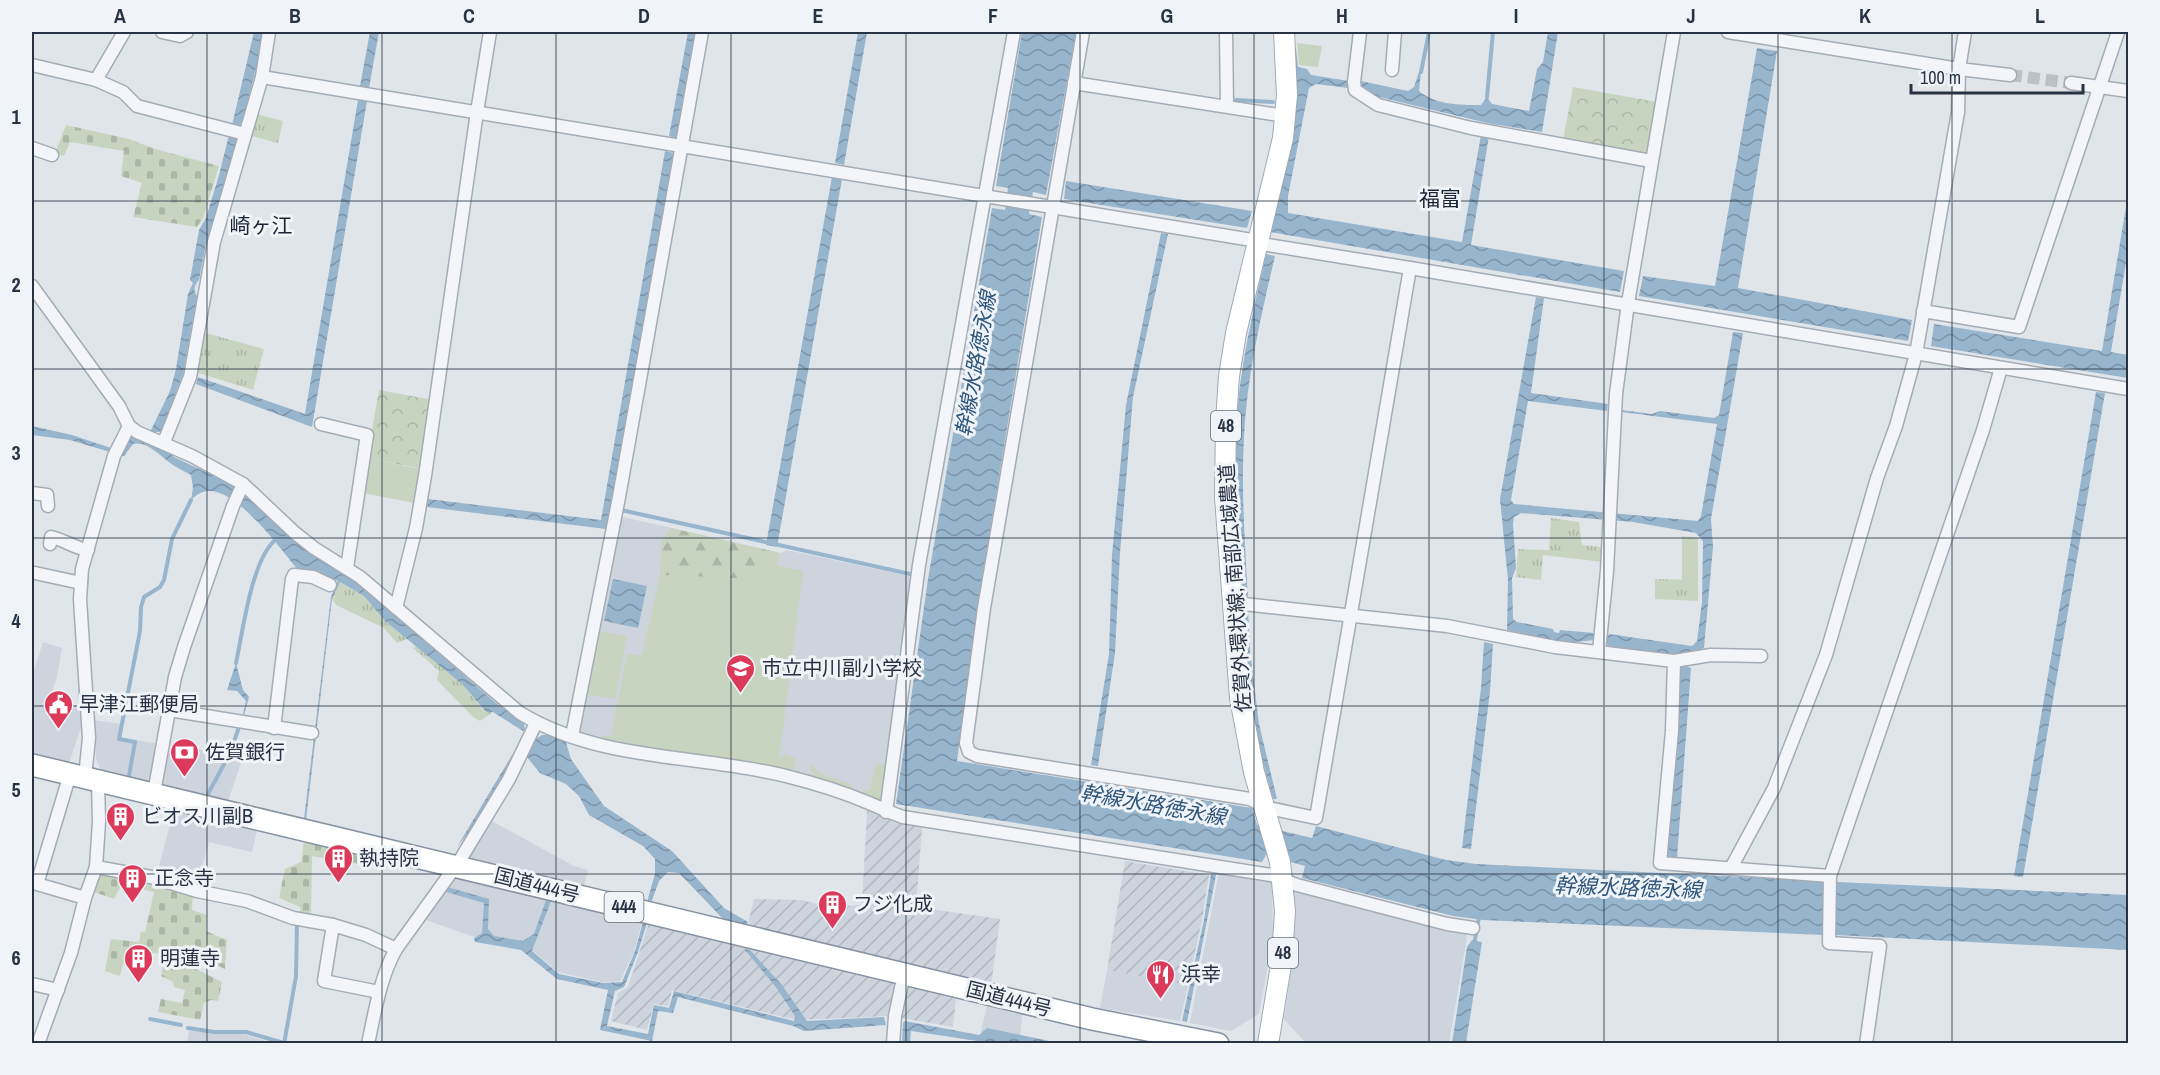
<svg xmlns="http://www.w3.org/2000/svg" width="2160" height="1075" font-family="'Archivo Narrow','Noto Sans JP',sans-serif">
	<defs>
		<pattern id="industrial-furrows" width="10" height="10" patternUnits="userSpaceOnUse" patternTransform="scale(1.5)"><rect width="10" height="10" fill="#ced4dd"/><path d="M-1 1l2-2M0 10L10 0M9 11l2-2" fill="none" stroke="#b1b6bf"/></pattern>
		<pattern id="grass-tufts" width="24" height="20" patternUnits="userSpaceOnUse" patternTransform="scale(1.5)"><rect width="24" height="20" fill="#c7d5c0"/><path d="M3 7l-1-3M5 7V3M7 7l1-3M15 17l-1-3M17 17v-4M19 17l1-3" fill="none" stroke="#abb7a6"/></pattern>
		<pattern id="forest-firs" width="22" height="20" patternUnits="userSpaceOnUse" patternTransform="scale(1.5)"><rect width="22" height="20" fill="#c7d5c0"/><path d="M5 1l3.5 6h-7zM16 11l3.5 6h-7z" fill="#abb7a6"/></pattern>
		<pattern id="cemetery-stones" width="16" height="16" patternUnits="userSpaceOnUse" patternTransform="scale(1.5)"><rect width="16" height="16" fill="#c7d5c0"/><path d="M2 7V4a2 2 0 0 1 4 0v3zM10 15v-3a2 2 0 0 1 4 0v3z" fill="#abb7a6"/></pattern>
		<pattern id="park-crowns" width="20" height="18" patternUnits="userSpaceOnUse" patternTransform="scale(1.5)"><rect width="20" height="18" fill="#c7d5c0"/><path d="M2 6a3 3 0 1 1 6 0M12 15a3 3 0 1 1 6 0" fill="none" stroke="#abb7a6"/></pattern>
		<pattern id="water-waves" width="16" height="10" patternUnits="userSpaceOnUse" patternTransform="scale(1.5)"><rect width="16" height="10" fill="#98b5ce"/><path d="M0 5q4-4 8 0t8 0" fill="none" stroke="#7c94a9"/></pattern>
	</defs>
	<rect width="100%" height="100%" fill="#e0e5ea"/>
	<!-- built -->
	<g fill="#ced4dd">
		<path d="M619,516L780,553L787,550L913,577L883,799L881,802L816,778L776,767L639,749L601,740L579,731Z"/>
		<path d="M43,642L62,648L57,677L50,697L84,708V719L69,763L32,754V677Z"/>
		<path d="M94,720L121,724L118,737L160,744L164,749L195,756L197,749L225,755L241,763L228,801L101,771L96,758Z"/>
		<path d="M174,809L257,830L252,852L209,842L197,885L157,874Z"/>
		<path d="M490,820L574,866L588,870L584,887L465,860Z"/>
		<path d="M1219,872L1272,881L1273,938L1259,1014L1231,1031L1190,1023Z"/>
		<path d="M454,876L642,922L634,952L620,981L602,982L558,972L525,944L471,936L423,919Z"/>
		<path d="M1294,889L1468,931L1449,1043H1306L1284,1019L1292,965Z"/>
		<path d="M1107,970L1188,985L1180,1021L1100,1008Z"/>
		<path d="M987,1006L1022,1015L1020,1041L1030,1043H984L981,1031Z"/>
		<path d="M189,1031L243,1034L272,1043H187Z"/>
	</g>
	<!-- industrial -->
	<g fill="url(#industrial-furrows)">
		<path d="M867,811L922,828L916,907L1000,919L991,986L750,927L749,919L754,899L802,900L828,907L862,905Z"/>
		<path d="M1125,861L1209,875L1202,920L1188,985L1107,970Z"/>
		<path d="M649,923L956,999L953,1027L890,1016L796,1020L672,990L668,1006L654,1004L647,1030L611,1021L618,993L628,987Z"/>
	</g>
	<!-- grass -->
	<g fill="url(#grass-tufts)">
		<path d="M256,114L283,121L278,143L251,136Z"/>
		<path d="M202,332L264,349L253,390L195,372Z"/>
		<path d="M1551,518L1579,522L1582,545L1602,547L1603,562L1543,555L1541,580L1516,577L1518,549L1549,550Z"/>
		<path d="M1655,579L1698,580V601L1655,599Z"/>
		<path d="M339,582L364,596L385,621L407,639L397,643L384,628L336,605L332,599Z"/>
		<path d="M416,646L462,684L485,712H493L480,721L473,717L437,680L439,671L413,648Z"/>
	</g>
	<!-- forest -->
	<path fill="url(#forest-firs)" d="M671,528L780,553L777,565L757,561L754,579L660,575L661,541Z"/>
	<!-- cemetery -->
	<g fill="url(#cemetery-stones)">
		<path d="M66,125L129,139L155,149L219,166L203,218L197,227L133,217L142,183L121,176L124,151L70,142L64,156L55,153Z"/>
		<path d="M304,841L364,856L363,865L312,856L311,916L301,915L300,907L279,898L285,869L301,862Z"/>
		<path d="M104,871L193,893L192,910L207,915L206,931L227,940L225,969L201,958L197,960L196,969L222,982L218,1001L211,1000L204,1003L200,1020L158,1012L161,999L182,1003L185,990L174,987L173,982L161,976L163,965L159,961L160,954L131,949L123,964L120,976L105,971L111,939L139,942L141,932H145L154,892L122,884L114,899L91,891L95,878Z"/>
	</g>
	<!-- park -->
	<g fill="url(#park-crowns)">
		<path d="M1573,87L1657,102L1646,156L1563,140Z"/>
		<path d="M379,390L433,400L423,469L367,458Z"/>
	</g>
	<!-- garden -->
	<g fill="#c7d5c0">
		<path d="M1297,43L1322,46L1318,67L1299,65Z"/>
		<path d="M367,458L420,469L414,503L363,493Z"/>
		<path d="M1682,536L1698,538V580H1682Z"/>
		<path d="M757,560L803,571L779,760L783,754L796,758L795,767L790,771L639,749L601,740L603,735L611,736L627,654L642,655L660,575L754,579Z"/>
		<path d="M599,631L627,636L615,699L586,694Z"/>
		<path d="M811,763L819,773L853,785L850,791L816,778L810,770Z"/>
		<path d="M876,763L887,765L883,799L881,802L862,795L863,789L869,791Z"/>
	</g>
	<!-- water -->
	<g fill="url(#water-waves)" fill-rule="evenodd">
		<path d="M254,32H262L257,65L242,123L238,126L232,125Z"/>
		<path d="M370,32H379L369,88L360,86Z"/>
		<path d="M688,32H695L676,138L669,136Z"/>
		<path d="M858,32H867L844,165L835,163Z"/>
		<path d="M1022,32H1076L1046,195L1033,192L1029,214L1042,217L979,597L957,761L1252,808L1257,825L1312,838L1316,826L1446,860L1476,864L1824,881V895H1836L1837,882L2128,895V950L1835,935V922H1823V935L1483,920L1453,916L1302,878L1305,866L1266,855L1262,862L896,804L928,579L992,208L1005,210L1008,188L996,186Z"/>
		<path d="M1548,32H1558L1542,132L1487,123L1379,97L1364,90L1361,86V81L1408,91L1414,87L1419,72H1421L1419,91C1435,105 1460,105 1481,105L1487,97L1492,104L1529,111L1537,69L1543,62Z"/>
		<path d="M1757,48L1777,51L1738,288L1912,320L1908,341L1639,296L1643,276L1715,286Z"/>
		<path d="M1295,66L1307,69L1311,75L1349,81L1350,84L1348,88L1316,84L1309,88L1288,196V213L1462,242L1481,135L1489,136L1471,245L1624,271L1620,292L1270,232Z"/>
		<path d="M358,100L367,101L312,427L196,384L198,377L305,414Z"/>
		<path d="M229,135L235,137L237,140L206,244L199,280C194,285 193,290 197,296L183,374L161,432H150L170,391L176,369L188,294L193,283L190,280L199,230L206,218L219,175Z"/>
		<path d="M665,151L674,153L606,529L427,507L428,499L601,520Z"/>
		<path d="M832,177L842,179L777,547L766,545Z"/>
		<path d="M1066,181L1252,211L1247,228L1064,199Z"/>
		<path d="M2128,195V251L2111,352L2128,355V378L1931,346L1934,324L2102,351Z"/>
		<path d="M1161,233L1168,234L1133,397L1120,553L1115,653L1098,766L1091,765L1109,654L1112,555L1126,405Z"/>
		<path d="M1266,254L1275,256C1261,316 1247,375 1244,437C1241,491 1245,544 1248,598L1241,597C1238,541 1233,485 1236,429C1239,369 1253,312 1266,254Z"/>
		<path d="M1536,297L1544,298L1531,393L1608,404L1607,411L1528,401L1511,500L1514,504L1698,521L1701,516L1717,424L1621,412V410L1652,414L1660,411L1714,418L1719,415L1733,332L1743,333L1711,519L1713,547L1704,648L1686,654L1645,652L1608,646L1606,642L1595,640L1567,643L1507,630L1508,580L1500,499ZM1521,513L1633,522L1696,533L1703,541L1702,602L1697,641L1692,646L1609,634L1607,638L1596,636L1594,633L1560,630L1559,633L1554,632L1553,629L1517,622L1513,619L1512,578L1516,568L1513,524L1514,517Z"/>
		<path d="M2096,392L2105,393L2023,877L2014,876Z"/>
		<path d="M32,426L72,435L120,451L127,439L131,437L165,449L174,457L231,484L360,585L496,703L524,724L525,729L523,731L493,712H486L462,684L385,621L364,596L340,582L332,599L306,820L304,819L331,597L338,581L334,579L330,580L320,573L298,570C281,550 233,482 203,492C199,493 194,497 191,500L193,488L191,475C184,471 177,468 170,463C159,455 147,441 133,444L124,456L120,455L70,440L32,435Z"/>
		<path d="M613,579L647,586L638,628L604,621Z"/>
		<path d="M1242,608L1248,609L1250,651L1259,724L1277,799H1273L1254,731L1248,688Z"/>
		<path d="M1484,642L1493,644L1490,691L1471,849L1462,848L1481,688Z"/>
		<path d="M236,663L243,690L249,697L243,719H242L246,701L237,691L227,690Z"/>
		<path d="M1686,666L1691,668L1677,858L1672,860L1667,857L1681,667Z"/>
		<path d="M542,735H553L565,739L571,759L604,806L672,851L724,908L748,922L747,925L725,921L679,873L668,872L659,881L651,903L647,902L655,874V859L643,846L589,815L579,796L566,784L540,773L526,756L534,740Z"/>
		<path d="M512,755H515C499,788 480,819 457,847Z"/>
		<path d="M1211,874L1216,875L1187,1022L1182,1021L1204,920Z"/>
		<path d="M447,887L489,899L488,929L494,936L523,941L534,934L546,900L551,901L532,951L559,974L603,983L622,982L635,951L643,922L647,923L638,952L624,987L615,991L607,1026L648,1034L654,1005L669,1008L674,991L794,1021L795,1016L775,986L744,949L750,950L782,985L807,1021L884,1017L886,1025L804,1031L793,1026L678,997L673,1013L658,1011L652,1041L600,1030L608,990L557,979L521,950L475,942L474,938L482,933L484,903L443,891Z"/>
		<path d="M1472,940L1482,942L1466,1043H1452L1467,947Z"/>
		<path d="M905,1021L979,1035L987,1028L1059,1043H991L911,1031L910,1043H902L903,1023Z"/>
	</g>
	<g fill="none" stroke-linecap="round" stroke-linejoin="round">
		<!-- stream -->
		<g stroke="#98b5ce" stroke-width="4">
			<path d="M1294,49L1296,66"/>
			<path d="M1421,72L1429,32"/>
			<path d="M1487,97L1493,32"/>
			<path d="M1236,100L1273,102"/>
			<path d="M621,510L910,574"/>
			<path d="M236,663C243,631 251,563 274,541"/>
			<path d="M129,776L135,742L119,739L140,631L141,607L144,597L160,587L164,580L172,539L191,500"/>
			<path d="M208,794L230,753L239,727"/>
			<path d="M1474,945L1479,917"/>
			<path d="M150,1019L181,1025"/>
			<path d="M188,1028L214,1032H246L284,1043"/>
			<path d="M284,1044L296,976L297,923"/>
		</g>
		<!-- minor-tunnel -->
		<path stroke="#bbc1c9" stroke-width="12" stroke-dasharray="12 6" stroke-linecap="butt" d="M2010,75L2071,83"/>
		<defs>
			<g id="minor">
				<path d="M162,32L180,36L187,32"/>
				<path d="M1083,32L984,608L966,743L969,752L977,756L1250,799L1264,807L1316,818L1410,268L2128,389"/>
				<path d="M1226,32L1227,106"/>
				<path d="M1360,32L1354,82L1355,90L1378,105L1471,128L1651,161"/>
				<path d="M1728,32L1959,69L2010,75"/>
				<path d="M32,65L96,80L123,92L137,106L245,134"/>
				<path d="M1392,70L1395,32"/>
				<path d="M262,77L1258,241L1268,245L1410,268"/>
				<path d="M96,80L124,32"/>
				<path d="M1074,83L1285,116"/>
				<path d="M2071,83L2128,91"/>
				<path d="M32,148L52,155"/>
				<path d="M32,286L119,406L129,426L137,432L192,456L243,484L295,533L314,548L360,577L520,713C601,762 697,754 786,776C814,783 843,792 869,803C881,808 891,813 903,817L1271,875L1297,885L1447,924L1473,928"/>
				<path d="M1923,311L2019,327L2118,32"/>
				<path d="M321,424L367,435L347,568"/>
				<path d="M164,442L190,377L214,242L262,77L269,32"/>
				<path d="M32,493L47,495L48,506"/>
				<path d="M50,544L51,537C65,540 74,548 88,550"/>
				<path d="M35,573L81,583"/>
				<path d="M1234,603L1447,626L1555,647L1674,661"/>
				<path d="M396,608L416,528L425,476L477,112L490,32"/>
				<path d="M1599,651L1607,571L1616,394L1628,303L1674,32"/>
				<path d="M1761,656L1711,655L1674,661L1672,731L1660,863L1830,876"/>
				<path d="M169,710L312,733"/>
				<path d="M274,728L292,579L294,575L313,577L330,585"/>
				<path d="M572,736L619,497L702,32"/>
				<path d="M70,774L37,884L85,898"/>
				<path d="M85,777L89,738L80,599L82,569L114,456L129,426"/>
				<path d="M154,793L175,677L184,647L233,506L243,484"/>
				<path d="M886,812L919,565L1014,32"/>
				<path d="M96,867L151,877L197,891L247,901L293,918L333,925L366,935L396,949"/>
				<path d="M1731,868L1774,788L1826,655L1877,478L1896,426L1916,354L1958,112L1959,69L1965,32"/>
				<path d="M333,925L324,981L379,992"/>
				<path d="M32,984L58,990"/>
				<path d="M38,1044L71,953L85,898L96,867L99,822L98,780"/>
				<path d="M368,1044C375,1011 380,978 396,949L460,860L509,779L536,723"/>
				<path d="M893,1044L895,1016L904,974"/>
				<path d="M1866,1044L1880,946L1829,943L1830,876L1983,430L2001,368"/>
			</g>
			<path id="primary" d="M1268,1044L1282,959L1285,911L1280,862L1254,772L1240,698L1225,497L1226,422L1229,376L1236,333L1283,138L1287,95L1284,32"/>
			<path id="trunk" d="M32,765L1092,1019L1218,1044"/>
		</defs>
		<!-- minor casing -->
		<use href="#minor" stroke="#a5acb5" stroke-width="15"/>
		<!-- primary casing -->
		<use href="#primary" stroke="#9eaab7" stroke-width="22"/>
		<!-- trunk casing -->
		<use href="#trunk" stroke="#8693a2" stroke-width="24"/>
		<!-- minor -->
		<use href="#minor" stroke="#f3f5f8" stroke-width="12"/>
		<!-- primary -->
		<use href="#primary" stroke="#fff" stroke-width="20"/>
		<!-- trunk -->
		<use href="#trunk" stroke="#fff" stroke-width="21"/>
	</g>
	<!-- grid -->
	<path fill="none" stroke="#273344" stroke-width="1.5" stroke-opacity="0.55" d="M207,32V1044M382,32V1044M556,32V1044M731,32V1044M906,32V1044M1080,32V1044M1254,32V1044M1429,32V1044M1604,32V1044M1778,32V1044M1952,32V1044M32,201H2128M32,369H2128M32,538H2128M32,706H2128M32,874H2128"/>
	<!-- icons -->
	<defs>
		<symbol id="school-pin" viewBox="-11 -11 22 30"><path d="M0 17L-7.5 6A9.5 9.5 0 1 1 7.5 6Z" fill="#db3a5b" stroke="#f0f4f8"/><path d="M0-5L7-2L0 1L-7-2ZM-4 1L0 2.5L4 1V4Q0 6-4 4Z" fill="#fff"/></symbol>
		<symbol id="civic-pin" viewBox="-11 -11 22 30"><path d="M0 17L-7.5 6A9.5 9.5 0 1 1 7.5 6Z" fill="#db3a5b" stroke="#f0f4f8"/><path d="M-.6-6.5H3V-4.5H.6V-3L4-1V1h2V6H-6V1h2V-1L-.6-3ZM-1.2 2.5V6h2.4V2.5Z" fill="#fff"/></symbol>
		<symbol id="bank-pin" viewBox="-11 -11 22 30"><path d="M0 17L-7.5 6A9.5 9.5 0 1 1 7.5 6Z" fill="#db3a5b" stroke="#f0f4f8"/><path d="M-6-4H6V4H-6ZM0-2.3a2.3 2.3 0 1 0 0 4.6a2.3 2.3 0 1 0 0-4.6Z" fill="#fff"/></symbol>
		<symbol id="building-pin" viewBox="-11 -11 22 30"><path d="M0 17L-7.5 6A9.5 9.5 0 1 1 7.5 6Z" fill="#db3a5b" stroke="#f0f4f8"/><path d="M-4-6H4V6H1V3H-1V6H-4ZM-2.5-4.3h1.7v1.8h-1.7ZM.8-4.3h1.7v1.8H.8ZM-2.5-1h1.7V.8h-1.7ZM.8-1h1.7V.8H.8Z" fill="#fff"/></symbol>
		<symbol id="restaurant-pin" viewBox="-11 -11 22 30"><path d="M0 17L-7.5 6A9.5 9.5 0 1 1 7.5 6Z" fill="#db3a5b" stroke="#f0f4f8"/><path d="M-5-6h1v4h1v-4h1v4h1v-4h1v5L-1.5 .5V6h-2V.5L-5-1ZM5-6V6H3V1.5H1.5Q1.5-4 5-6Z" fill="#fff"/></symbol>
	</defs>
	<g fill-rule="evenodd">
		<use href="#school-pin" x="724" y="652" width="33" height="45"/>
		<use href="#civic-pin" x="42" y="688" width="33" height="45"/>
		<use href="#bank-pin" x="168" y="736" width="33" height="45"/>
		<use href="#building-pin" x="104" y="800" width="33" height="45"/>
		<use href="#building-pin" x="322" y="842" width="33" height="45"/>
		<use href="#building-pin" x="116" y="862" width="33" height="45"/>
		<use href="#building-pin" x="816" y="888" width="33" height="45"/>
		<use href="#building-pin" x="122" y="942" width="33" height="45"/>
		<use href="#restaurant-pin" x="1144" y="958" width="33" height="45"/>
	</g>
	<g text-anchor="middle" stroke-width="6" stroke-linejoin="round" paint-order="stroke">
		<!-- shield labels -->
		<g fill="#f0f4f8" stroke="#636d7a" stroke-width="1.5">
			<rect x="1211" y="411" width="30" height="30" rx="4.5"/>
			<rect x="604.5" y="892" width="39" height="30" rx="4.5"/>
			<rect x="1268" y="938" width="30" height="30" rx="4.5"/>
		</g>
		<g font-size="18" font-weight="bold" fill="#273344">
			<text x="1226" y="432">48</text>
			<text x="624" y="913">444</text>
			<text x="1283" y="959">48</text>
		</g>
		<!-- street labels -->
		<g font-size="20" fill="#273344" stroke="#f0f4f8">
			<text transform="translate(1235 588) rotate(-94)" y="7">佐賀外環状線; 南部広域農道</text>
			<text transform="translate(537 885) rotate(14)" y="7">国道444号</text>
			<text transform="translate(1009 999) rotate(14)" y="7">国道444号</text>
		</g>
		<!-- poi labels -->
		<g font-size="20" fill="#273344" stroke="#f0f4f8" text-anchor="start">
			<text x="762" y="675">市立中川副小学校</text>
			<text x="79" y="711">早津江郵便局</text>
			<text x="205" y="759">佐賀銀行</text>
			<text x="142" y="823">ビオス川副B</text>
			<text x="359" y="865">執持院</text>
			<text x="154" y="885">正念寺</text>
			<text x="853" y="911">フジ化成</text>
			<text x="160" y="965">明蓮寺</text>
			<text x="1181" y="981">浜幸</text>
		</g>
		<!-- neighbourhood labels -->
		<g font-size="21" fill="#192434" stroke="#f0f4f8">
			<text x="1440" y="206">福富</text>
			<text x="261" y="233">崎ヶ江</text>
		</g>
		<!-- water labels -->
		<g font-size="21" font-style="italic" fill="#2d547b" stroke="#f0f4f8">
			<text transform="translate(976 364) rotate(-80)" y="7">幹線水路徳永線</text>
			<text transform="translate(1153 805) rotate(10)" y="7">幹線水路徳永線</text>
			<text transform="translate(1628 888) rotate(2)" y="7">幹線水路徳永線</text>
		</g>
	</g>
	<!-- border -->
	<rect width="2160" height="1075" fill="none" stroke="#f0f4f8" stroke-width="66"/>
	<!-- scale -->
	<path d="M1911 84v9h172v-9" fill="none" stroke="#273344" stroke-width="3"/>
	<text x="1920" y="84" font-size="18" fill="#273344" stroke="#f0f4f8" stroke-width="4.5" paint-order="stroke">100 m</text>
	<rect x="33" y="33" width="2094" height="1009" fill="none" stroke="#273344" stroke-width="2"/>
	<g font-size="20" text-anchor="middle" font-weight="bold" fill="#273344">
		<text x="120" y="23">A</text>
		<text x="295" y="23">B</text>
		<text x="469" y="23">C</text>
		<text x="644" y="23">D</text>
		<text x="818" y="23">E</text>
		<text x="993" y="23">F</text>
		<text x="1167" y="23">G</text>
		<text x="1342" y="23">H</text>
		<text x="1516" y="23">I</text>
		<text x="1691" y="23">J</text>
		<text x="1865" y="23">K</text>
		<text x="2040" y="23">L</text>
		<text x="16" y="124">1</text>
		<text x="16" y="292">2</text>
		<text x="16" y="460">3</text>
		<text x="16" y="628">4</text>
		<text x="16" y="797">5</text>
		<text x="16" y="965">6</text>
	</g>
</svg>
